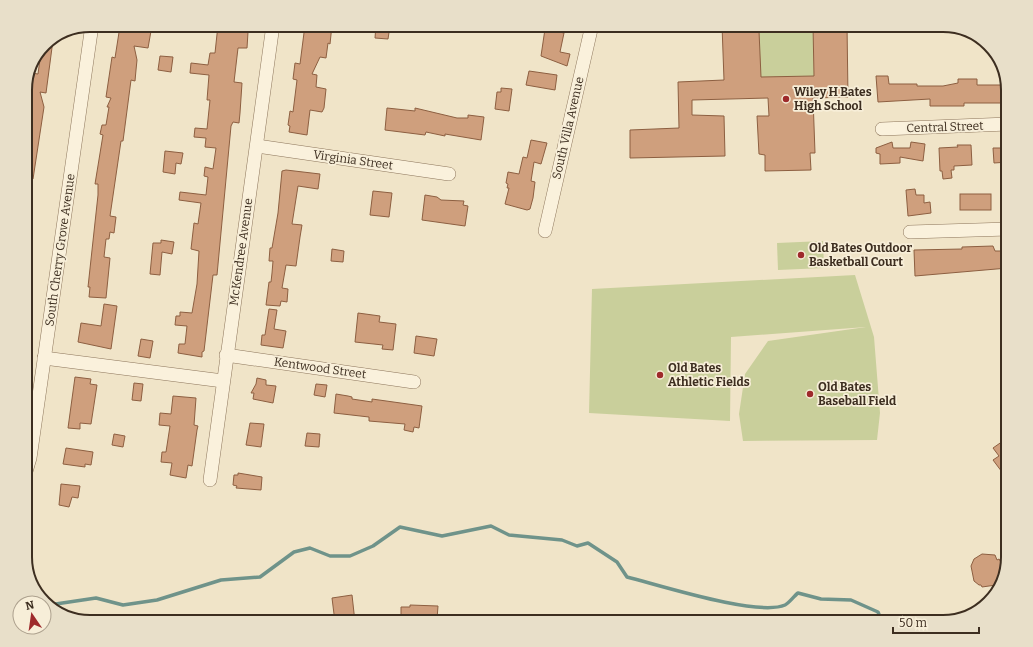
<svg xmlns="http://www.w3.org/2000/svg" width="1033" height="647" font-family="Bitter,serif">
	<rect width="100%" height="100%" fill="#f0e4c8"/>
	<!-- green -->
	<g fill="#c9cf9b">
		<path d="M754,25H813L814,76L756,78L760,64L759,31L754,30Z"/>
		<path d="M823,241L824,268L778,270L777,243Z"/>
		<path d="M855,275L874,337L880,413L877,440L743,441L739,414L745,374L768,341L866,327L731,337L730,421L589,413L592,289Z"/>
	</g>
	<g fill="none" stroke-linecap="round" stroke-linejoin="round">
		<!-- stream -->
		<g stroke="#6f938a" stroke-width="3.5">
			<path d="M49,605L96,598L123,605L157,600L221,580L260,577L294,552L310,548L330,556H350L373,546L400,527L442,536L491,526L509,535L562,540L577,546L588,543L617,562L627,577C659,585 758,617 785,605C789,603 794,596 798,593L821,599L851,600L878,612L882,622"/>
			<path d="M942,622L954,619"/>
		</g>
	</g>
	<!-- building -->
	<g fill="#cf9f7d" stroke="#8d5f41">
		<path d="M218,25H245L244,32H248L247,48H238L234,82L242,83L240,113L239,123L233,122L231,126L217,275H213L204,351L202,352V357L178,353L179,344H185L187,326L175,325L176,316H180V312L192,313L197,284L199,251L191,249L194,223L198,224L201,203L179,200L180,192L206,195L208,177L204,176L205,167L213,169L216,148L205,147L206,138L194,137L195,128L207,129L210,100H207L209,75L190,73L191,63L208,65L210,53H215Z"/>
		<path d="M305,25H332L330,44L328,43L326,58L320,57L312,74L317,75L316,87L326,89L324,108L322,112L310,110L307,135L289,132L290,126L288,125L290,111L293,112L297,80L293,79L295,63L300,64Z"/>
		<path d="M376,25L390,26L388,39L375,38Z"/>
		<path d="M722,25H754V30L759,31L761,77L814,76L813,25H847L848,97L813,98L815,153H810L811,170L765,171V155L759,154L757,116H769L768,98L692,100V115L724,116L725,156L630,158V130L679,128L678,82L724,80Z"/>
		<path d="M120,26L151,31L148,48L134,46L137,60L136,70L135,81L131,80L123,141H121L110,216L116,217L114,233L110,232L109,239H106L104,257L110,258L106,298L89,297L90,287H88L98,195V184H95L103,135L100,134L102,125H106L109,107H107L111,98L106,97L112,57L115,58Z"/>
		<path d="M545,29L564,33L560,52L570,54L567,66L541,56Z"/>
		<path d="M53,40L46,93L40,92L44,107L33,179L25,178V137H27L29,119H27L28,112L25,111V100L28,80L31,73L38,74L41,52L44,44Z"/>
		<path d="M160,56L173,57L171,72L158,70Z"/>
		<path d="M529,71L557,75L555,90L526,85Z"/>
		<path d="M876,76H888L889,84H917V86H943L958,83V79H977V85H1007L1008,103H964V106H930V99L878,102Z"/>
		<path d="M501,88L512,89L509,111L495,109L497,92H501Z"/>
		<path d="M387,108L415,111V108L457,118H468V115L484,117L481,140L445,134V136L426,132L425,135L385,130Z"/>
		<path d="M531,140L547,143L541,164L534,162L531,181L535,182L533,198L530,209L527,210L505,204L509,188H507L508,184L506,183L508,172L519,174L523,157L527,158Z"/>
		<path d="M892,142L893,148H910L911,142L925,144L923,161L900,157V163L880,164V154L876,153V148Z"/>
		<path d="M957,145H971L972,165L954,166V170H951L952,178L943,179L942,171H940L939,148L958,147Z"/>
		<path d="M993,148H1008V162L994,163Z"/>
		<path d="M165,151L183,153L181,164L176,163L175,174L163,172Z"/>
		<path d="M286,170L320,174L318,189L298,186L292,224L302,225L300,237L296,266L286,265L282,288L288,289L287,302L281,301L280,306L266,305L269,282H271L272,273L273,261H269L270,248H272L278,213L282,171Z"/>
		<path d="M915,189L916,195H924V203L930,202L931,213L908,216L906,190Z"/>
		<path d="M373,191L392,193L389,217L370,215Z"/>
		<rect x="960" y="194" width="31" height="16"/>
		<path d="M425,195L437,197L441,200L464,201L463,205L468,206L465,226L422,220Z"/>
		<path d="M161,240L174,242L172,254L162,252L160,275L150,274L153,243H161Z"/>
		<path d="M993,246L995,251H1008V268L915,276L914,250L962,249V247Z"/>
		<path d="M332,249L344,251L343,262L331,261Z"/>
		<path d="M104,304L117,306L111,349L78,342L81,323L101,326Z"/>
		<path d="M269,309L277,310L274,329L286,331L283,348L261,345L262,335H265Z"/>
		<path d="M358,313L380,316L379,322L396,324L393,350L382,349L383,345L355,342Z"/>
		<path d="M416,336L437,339L434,356L414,353Z"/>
		<path d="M141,339L153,341L150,358L138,356Z"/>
		<path d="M75,377L91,379L90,384L97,385L91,424L80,423V429L68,428Z"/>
		<path d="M257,378L266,380V385L276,386L273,403L253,399L254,393H251L256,384Z"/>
		<path d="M134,383L143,384L141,401L132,400Z"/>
		<path d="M316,384L327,385L325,397L314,395Z"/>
		<path d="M336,394L348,396L352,397V399L372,402V399L422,406L419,428L414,427L413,432L404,430L405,424L369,421V417L334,413Z"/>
		<path d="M173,396L196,398L194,425L198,426L197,430L192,466L188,465L186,478L170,475L172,463L161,462L162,452H166L170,426L159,425L160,413L171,414Z"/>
		<path d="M250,423L264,424L261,447L246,445Z"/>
		<path d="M307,433L320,434L319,447L305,446Z"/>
		<path d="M114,434L125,436L123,447L112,445Z"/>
		<path d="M1003,441L1004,443L1008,441V470L1007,468L1002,472L993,460L999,456L993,448Z"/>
		<path d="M66,448L93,452L91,465L85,464V467L63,464Z"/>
		<path d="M238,473L262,477L261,490L236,488L237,486L233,485L234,475H238Z"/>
		<path d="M61,484L80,486L78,498L72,497L69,507L59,505Z"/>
		<path d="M982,554L995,555L997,560L999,559L1002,564L1004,571L1001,579L996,585L982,587L981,585H979L974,581L971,566L974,559Z"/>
		<path d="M352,595L355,622H335L332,598Z"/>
		<path d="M410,605L438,606L437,619L417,618V622H401V607H410Z"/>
	</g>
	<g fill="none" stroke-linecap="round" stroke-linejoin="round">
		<defs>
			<g id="minor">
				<path d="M882,129L1008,124"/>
				<path d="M257,146L449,174"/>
				<path d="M545,231L592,25"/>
				<path d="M910,232L1008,229"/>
				<path d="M226,355L414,382"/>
				<path d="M44,358L223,381"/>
				<path d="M25,475L30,458L92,25"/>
				<path d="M210,480L273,25"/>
			</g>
		</defs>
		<!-- minor casing -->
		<use href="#minor" stroke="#8d765c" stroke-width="14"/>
		<!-- minor -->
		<use href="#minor" stroke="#faf1dc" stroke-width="13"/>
	</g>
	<!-- markers -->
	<g fill="#9e2a2b" stroke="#f7eed8" stroke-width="1.5">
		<circle cx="786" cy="99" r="4"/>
		<circle cx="801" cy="255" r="4"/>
		<circle cx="660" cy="375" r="4"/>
		<circle cx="810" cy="394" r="4"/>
	</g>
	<g text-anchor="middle" stroke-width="3.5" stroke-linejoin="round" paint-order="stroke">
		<!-- poi labels -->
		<g font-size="12" font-weight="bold" fill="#3d2e20" stroke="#f7eed8" text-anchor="start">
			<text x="794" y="96">Wiley H Bates<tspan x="794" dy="14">High School</tspan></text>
			<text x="809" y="252">Old Bates Outdoor<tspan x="809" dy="14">Basketball Court</tspan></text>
			<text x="668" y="372">Old Bates<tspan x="668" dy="14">Athletic Fields</tspan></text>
			<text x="818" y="391">Old Bates<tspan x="818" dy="14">Baseball Field</tspan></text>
		</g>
		<!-- street labels -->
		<g font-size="12" fill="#3d2e20" stroke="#f7eed8">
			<text transform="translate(945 127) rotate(-2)" y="4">Central Street</text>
			<text transform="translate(568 128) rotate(-77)" y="4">South Villa Avenue</text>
			<text transform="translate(353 160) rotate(8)" y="4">Virginia Street</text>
			<text transform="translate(60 250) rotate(-82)" y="4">South Cherry Grove Avenue</text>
			<text transform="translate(241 252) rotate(-82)" y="4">McKendree Avenue</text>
			<text transform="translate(320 368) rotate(8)" y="4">Kentwood Street</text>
		</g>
	</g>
	<!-- crop -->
	<path d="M0 0H1033V647H0ZM90 32H943A58 58 0 0 1 1001 90V557A58 58 0 0 1 943 615H90A58 58 0 0 1 32 557V90A58 58 0 0 1 90 32Z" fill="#e8dfc9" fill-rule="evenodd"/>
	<path fill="none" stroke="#3d2e20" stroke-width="2" d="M90 32H943A58 58 0 0 1 1001 90V557A58 58 0 0 1 943 615H90A58 58 0 0 1 32 557V90A58 58 0 0 1 90 32Z"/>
	<!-- north arrow -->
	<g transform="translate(32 615) rotate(347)"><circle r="19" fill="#f7eed8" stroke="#ada18e"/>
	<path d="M0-3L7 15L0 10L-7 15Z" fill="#9e2a2b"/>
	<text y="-6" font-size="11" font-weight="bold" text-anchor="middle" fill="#3d2e20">N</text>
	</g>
	<!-- scale -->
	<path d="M893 627v6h86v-6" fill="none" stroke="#3d2e20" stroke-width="2"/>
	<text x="899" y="627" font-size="12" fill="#3d2e20" stroke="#f7eed8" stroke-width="3" paint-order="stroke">50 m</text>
</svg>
